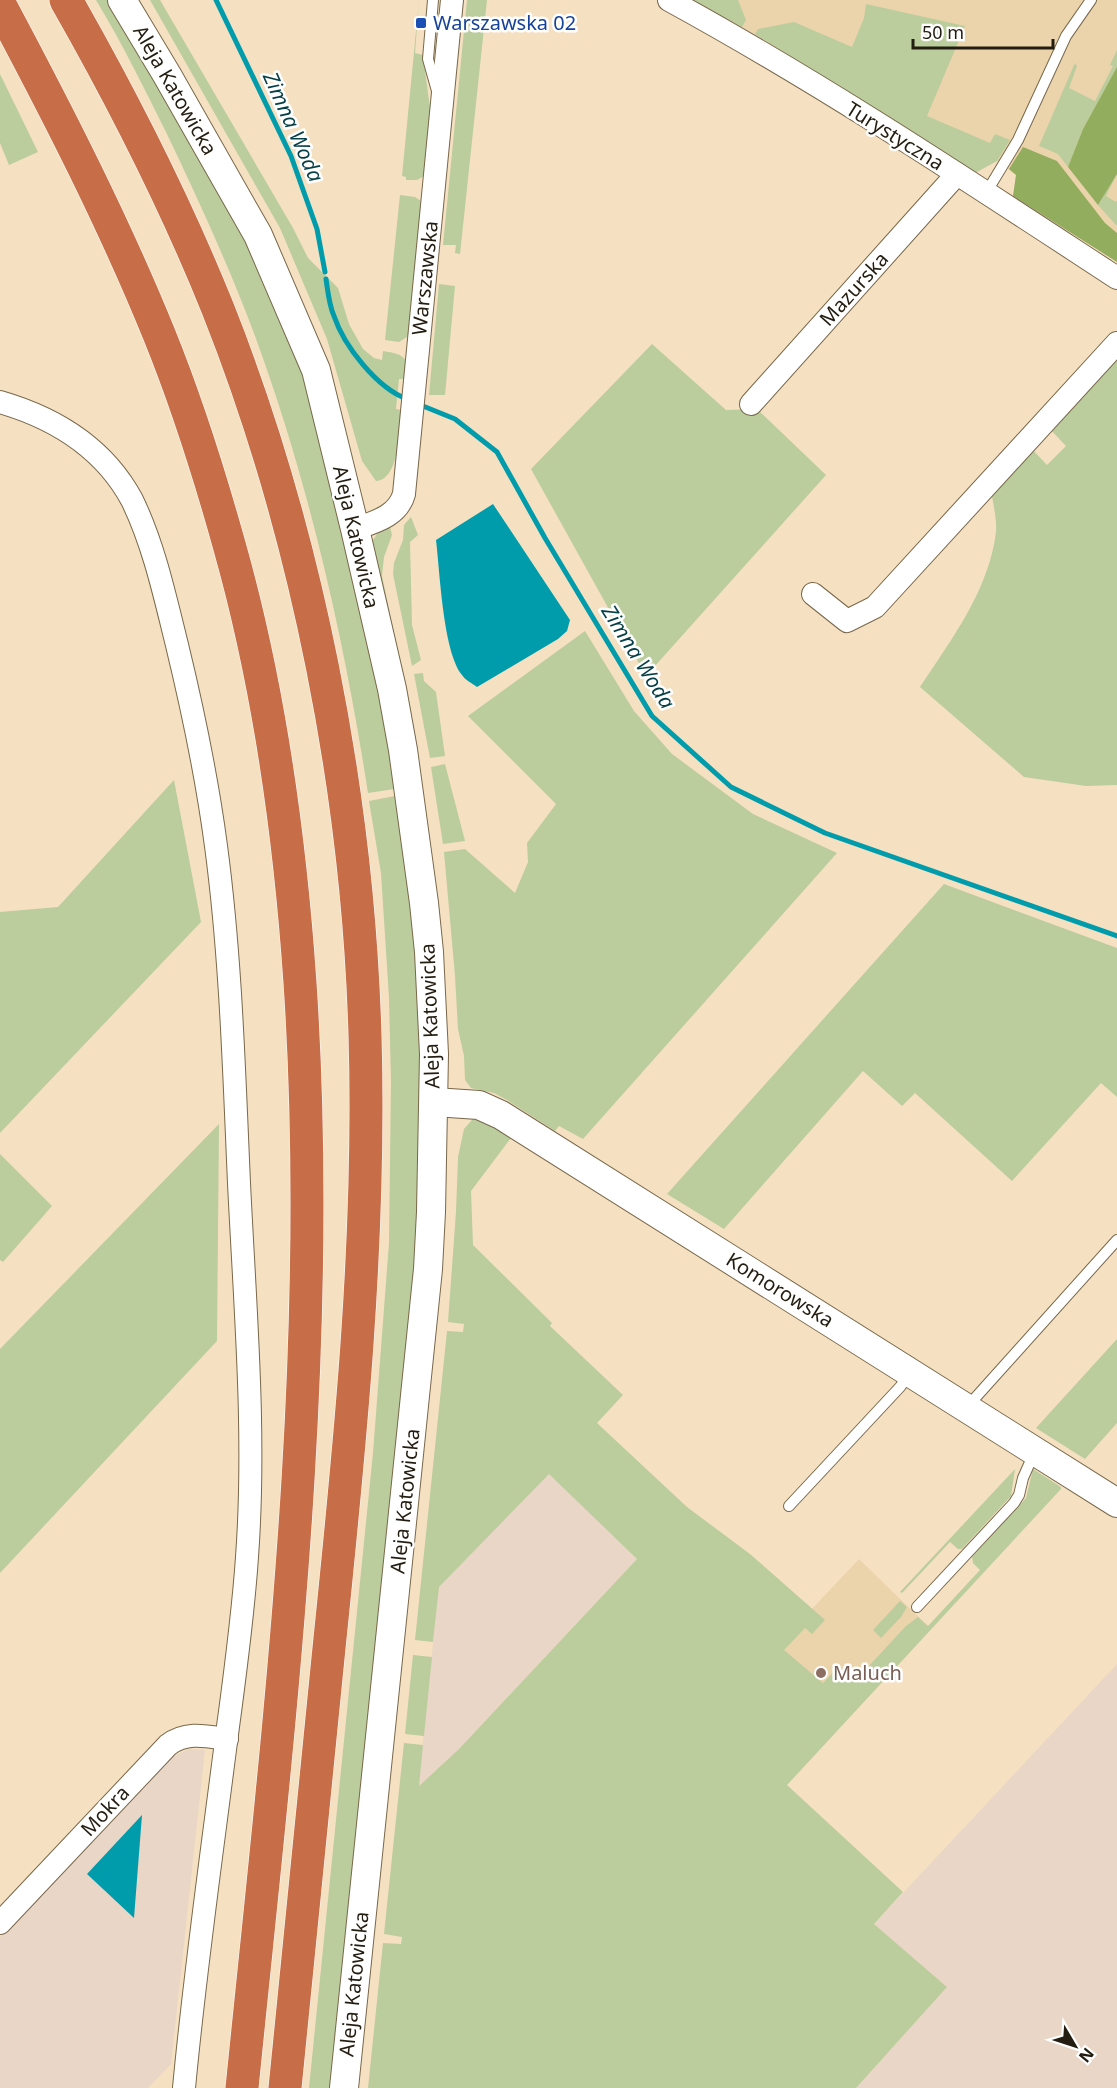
<svg xmlns="http://www.w3.org/2000/svg" width="1117" height="2088" font-family="'Noto Sans',sans-serif">
	<rect width="100%" height="100%" fill="#f5e1c1"/>
	<!-- industrial -->
	<g fill="#e9d6c7">
		<path d="M549,1473L637,1559L459,1749L418,1787L439,1587Z"/>
		<path d="M1117,1664V2088H856L947,1987L874,1924Z"/>
		<path d="M189,1749L205,1750L171,2064L148,2088H0V1937L171,1757Z"/>
	</g>
	<!-- built -->
	<g fill="#ebd4ac">
		<path d="M693,0H1117V262L1013,196L1016,175L997,161L975,173L748,30Z"/>
		<path d="M859,1559L931,1629L787,1785L710,1717Z"/>
	</g>
	<!-- green -->
	<g fill="#bbcc9d">
		<path d="M96,0H113L213,174L292,334L324,442L401,788L368,793C344,638 309,483 255,336C229,266 198,199 166,132C144,88 122,43 96,0Z"/>
		<path d="M150,0H160L293,228L308,258L338,288L349,324L363,349L374,358L382,360L383,351C394,353 401,353 407,362L404,379H399L396,409L401,410C399,428 400,480 376,481L362,461L327,339L280,228Z"/>
		<path d="M419,0L415,53L423,55L431,116L426,175L417,180H406V177L402,176Z"/>
		<path d="M467,0H487L460,254L455,253L456,245H443Z"/>
		<path d="M693,0H738L746,20L742,27Z"/>
		<path d="M866,4L965,26L927,116L990,143L995,134L1010,140L997,161L975,173L755,34L758,29L794,22L852,47L864,18Z"/>
		<path d="M1117,50V67L1083,129L1068,167L1058,154L1039,146L1075,63L1077,66L1069,88L1095,101L1113,66L1110,65Z"/>
		<path d="M0,74L38,152L9,165L0,143Z"/>
		<path d="M1117,174L1106,196L1116,202L1117,200V226L1098,205Z"/>
		<path d="M400,195L415,197L421,201L410,335L399,342L385,340Z"/>
		<path d="M439,284L455,286L445,395H429Z"/>
		<path d="M652,344L726,410L757,409L826,475L646,676L531,469Z"/>
		<path d="M1117,351V785L1086,786L1024,777L920,687C951,640 989,590 996,532C997,519 993,503 991,491L1030,447L1047,465L1066,446L1048,427Z"/>
		<path d="M411,517L418,535L410,542L412,625L421,660L412,666L393,574L394,563L403,540L404,525Z"/>
		<path d="M390,527L392,535L384,557L382,576L401,666L371,543L377,534Z"/>
		<path d="M585,631L634,711L672,754L753,814L837,853L583,1139L559,1126L555,1131L507,1100L494,1093L471,1088L465,1080L464,1056L458,1029L455,976L444,852L465,849L515,893L528,862L527,843L556,804L468,716Z"/>
		<path d="M423,673L424,681L436,692L445,756L430,758L414,674Z"/>
		<path d="M445,764L465,841L443,844L431,767Z"/>
		<path d="M174,780L201,922L0,1133V912L58,907Z"/>
		<path d="M400,795L420,956L425,1081L418,1269L334,2088H309L373,1453L389,1243L391,1082L389,998L381,873L369,801Z"/>
		<path d="M944,884L1117,948V1097L1101,1083L1012,1181L915,1093L902,1106L863,1071L724,1229L667,1194Z"/>
		<path d="M472,1116L514,1134L471,1191L473,1245L552,1323L550,1326L623,1395L597,1423L687,1507L750,1554L825,1620L812,1634L805,1628L784,1650L823,1683L839,1666L855,1681L906,1626L918,1617L928,1626L980,1570L973,1563L972,1557L1026,1498L1033,1469L1061,1487V1489L787,1785L903,1892L874,1924L947,1987L856,2088H368L383,1943L401,1944L402,1937L384,1934L404,1743L423,1745L419,1786L459,1749L637,1559L549,1474L439,1587L433,1642L415,1640L447,1331L463,1332L464,1324L448,1322L456,1212L458,1157L464,1129L472,1120Z"/>
		<path d="M219,1124L217,1341L0,1573V1349Z"/>
		<path d="M0,1154L52,1206L3,1262L0,1260Z"/>
		<path d="M1117,1339V1423L1085,1459L1036,1428Z"/>
		<path d="M1015,1469L1011,1496L962,1549H958L950,1542L902,1593L900,1592Z"/>
		<path d="M900,1601L907,1607L901,1617L881,1638L873,1630Z"/>
		<path d="M413,1655L432,1657L424,1736L405,1734Z"/>
	</g>
	<!-- forest -->
	<g fill="#93ad5f">
		<path d="M1117,67V174L1098,205L1068,167L1083,129Z"/>
		<path d="M1023,147L1057,161L1105,223L1117,233V262L1013,196L1016,175L1009,169Z"/>
	</g>
	<!-- water -->
	<g fill="#019cac">
		<path d="M493,504L570,620L567,631L558,639L477,687C472,683 465,680 462,675C443,651 440,572 436,540Z"/>
		<path d="M142,1815L134,1918L87,1874Z"/>
	</g>
	<g fill="none" stroke-linecap="round" stroke-linejoin="round">
		<!-- stream -->
		<g stroke="#019cac" stroke-width="5">
			<path d="M216,0L291,156L317,229L325,272"/>
			<path d="M326,279C328,292 329,305 334,316C344,346 377,388 407,399"/>
			<path d="M418,404L455,419L497,452L545,538L652,716L731,787L825,833L1117,936"/>
		</g>
		<defs>
			<g id="service">
				<path d="M433,0L428,59L437,91"/>
				<path d="M986,193L1018,140L1066,36L1091,0"/>
				<path d="M967,1407L1117,1240"/>
				<path d="M789,1506L900,1387L910,1373"/>
				<path d="M917,1607L1014,1503L1019,1495L1023,1478L1035,1451"/>
			</g>
			<g id="minor">
				<path d="M669,0C823,84 970,182 1117,278"/>
				<path d="M0,402C55,418 104,448 132,500C154,545 165,597 177,645C193,711 207,778 216,846C231,958 234,1071 239,1183C245,1308 256,1433 247,1557C243,1617 235,1675 227,1734C212,1852 195,1970 184,2088"/>
				<path d="M751,404L957,174"/>
				<path d="M355,529C375,522 398,516 404,494L452,0"/>
				<path d="M813,594L847,621L875,607L1117,343"/>
				<path d="M0,1923L168,1745C186,1731 206,1736 227,1739"/>
			</g>
			<g id="tertiary">
				<path d="M122,0L167,75L258,235L316,370L355,529L392,689L403,750L424,903L429,952L434,1054L431,1212L428,1269L344,2088"/>
				<path d="M434,1102L479,1105L501,1115L1117,1503"/>
			</g>
			<g id="motorway">
				<path d="M66,0C123,100 175,202 218,309C307,533 358,795 365,1035C371,1240 350,1445 329,1648C314,1795 300,1941 285,2088"/>
				<path d="M0,5C57,112 113,221 159,334C187,403 210,476 230,548C270,690 290,837 300,983C325,1353 279,1721 242,2088"/>
			</g>
		</defs>
		<!-- service casing -->
		<use href="#service" stroke="#78674a" stroke-width="12"/>
		<!-- minor casing -->
		<use href="#minor" stroke="#78674a" stroke-width="24"/>
		<!-- tertiary casing -->
		<use href="#tertiary" stroke="#78674a" stroke-width="30"/>
		<!-- motorway casing -->
		<use href="#motorway" stroke="#fff" stroke-width="34"/>
		<!-- service -->
		<use href="#service" stroke="#fff" stroke-width="10"/>
		<!-- minor -->
		<use href="#minor" stroke="#fff" stroke-width="22"/>
		<!-- tertiary -->
		<use href="#tertiary" stroke="#fff" stroke-width="28"/>
		<!-- motorway -->
		<use href="#motorway" stroke="#c76d47" stroke-width="33"/>
	</g>
	<!-- markers -->
	<rect fill="#1a4fb4" stroke="#fff" stroke-width="2" x="415" y="17" width="12" height="12" rx="3"/>
	<circle fill="#8d6e63" stroke="#fff" stroke-width="2" cx="821" cy="1673" r="6"/>
	<g text-anchor="middle" stroke-width="5" stroke-linejoin="round" paint-order="stroke">
		<!-- transit labels -->
		<g font-size="20" fill="#164399" stroke="#fff" text-anchor="start">
			<text x="433" y="30">Warszawska 02</text>
		</g>
		<!-- street labels -->
		<g font-size="20" fill="#231c10" stroke="#fff">
			<text transform="translate(175 90) rotate(60)" y="7">Aleja Katowicka</text>
			<text transform="translate(895 136) rotate(32)" y="7">Turystyczna</text>
			<text transform="translate(425 278) rotate(-84)" y="7">Warszawska</text>
			<text transform="translate(854 289) rotate(-48)" y="7">Mazurska</text>
			<text transform="translate(356 537) rotate(77)" y="7">Aleja Katowicka</text>
			<text transform="translate(430 1016) rotate(-92)" y="7">Aleja Katowicka</text>
			<text transform="translate(780 1290) rotate(32)" y="7">Komorowska</text>
			<text transform="translate(405 1501) rotate(-84)" y="7">Aleja Katowicka</text>
			<text transform="translate(105 1811) rotate(-47)" y="7">Mokra</text>
			<text transform="translate(354 1984) rotate(-84)" y="7">Aleja Katowicka</text>
		</g>
		<!-- education labels -->
		<g font-size="20" fill="#785e54" stroke="#fff" text-anchor="start">
			<text x="833" y="1680">Maluch</text>
		</g>
		<!-- water labels -->
		<g font-size="21" font-style="italic" fill="#063f46" stroke="#fff">
			<text transform="translate(293 127) rotate(66)" y="7">Zimna Woda</text>
			<text transform="translate(638 657) rotate(58)" y="7">Zimna Woda</text>
		</g>
	</g>
	<!-- north arrow -->
	<g transform="translate(1075 2046) rotate(129)" stroke="#ffffff" stroke-width="4.5" paint-order="stroke">
	<path d="M0-4.5L10 22L0 15L-10 22Z" fill="#231c10"/>
	<text y="-9" font-size="16" font-weight="bold" text-anchor="middle" fill="#231c10">N</text>
	</g>
	<!-- scale -->
	<path d="M913 39v9h140v-9" fill="none" stroke="#231c10" stroke-width="3"/>
	<text x="922" y="39" font-size="18" fill="#231c10" stroke="#ffffff" stroke-width="4.5" paint-order="stroke">50 m</text>
</svg>
